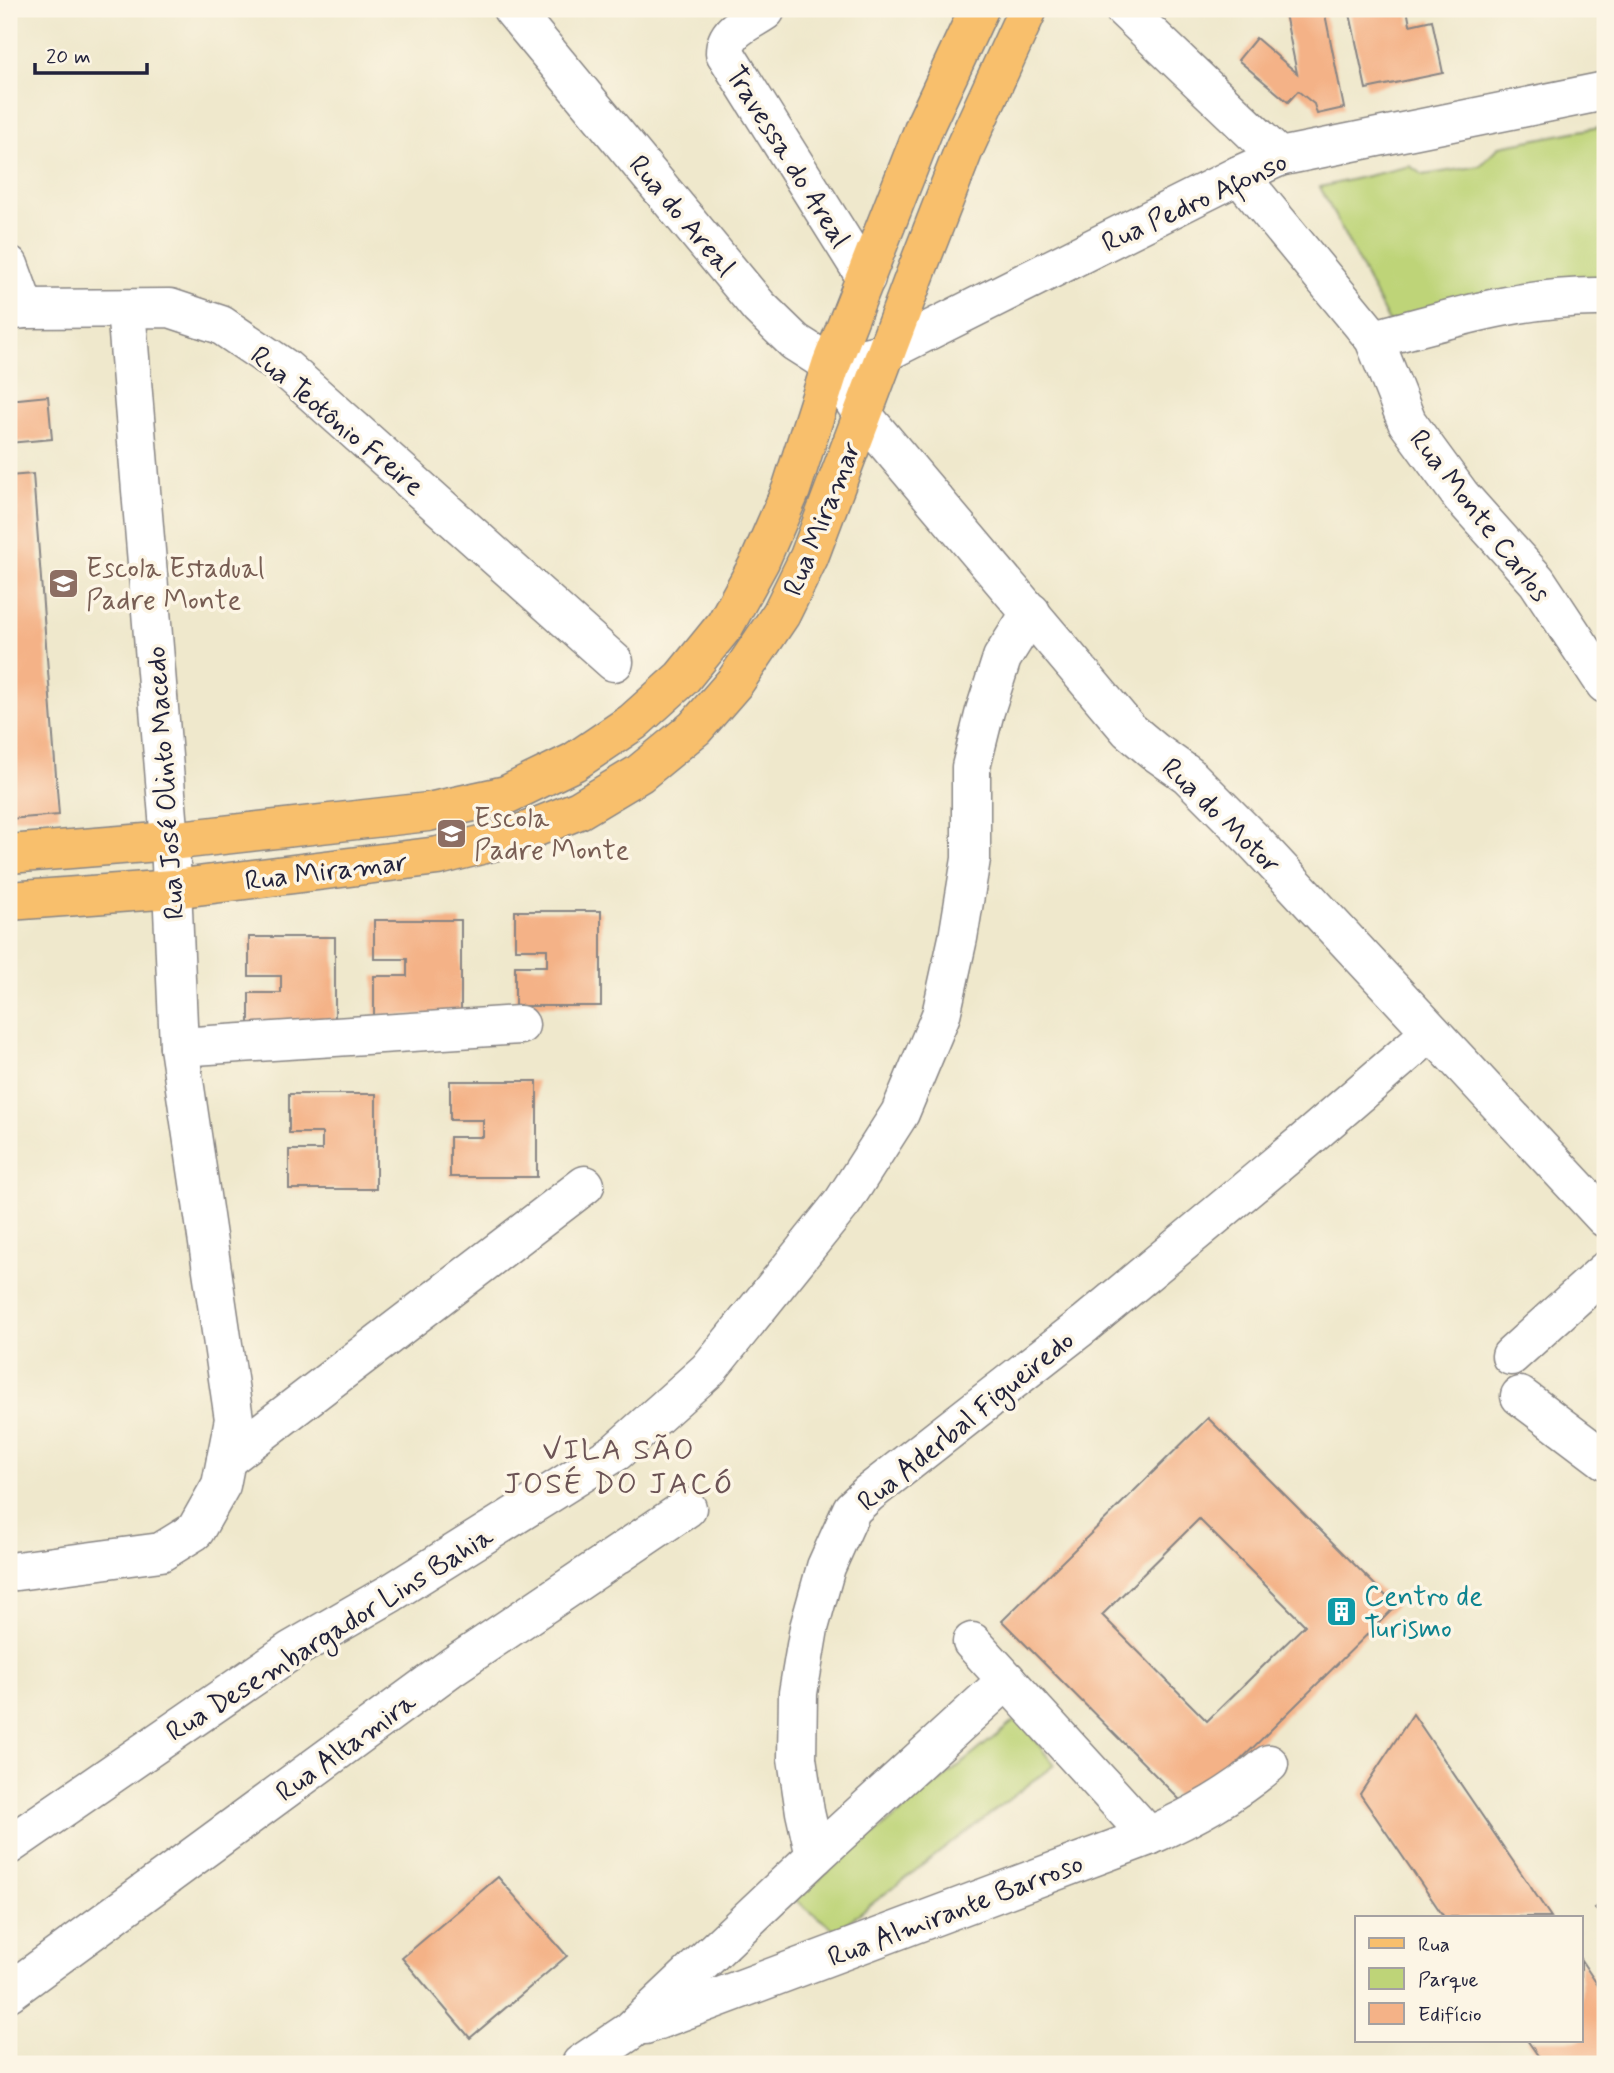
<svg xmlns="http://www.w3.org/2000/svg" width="1614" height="2073" font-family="Mynerve,sans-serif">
	<rect width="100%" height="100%" fill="#fcf5e5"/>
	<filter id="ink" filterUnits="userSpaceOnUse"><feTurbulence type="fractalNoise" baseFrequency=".0143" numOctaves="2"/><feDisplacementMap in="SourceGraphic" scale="14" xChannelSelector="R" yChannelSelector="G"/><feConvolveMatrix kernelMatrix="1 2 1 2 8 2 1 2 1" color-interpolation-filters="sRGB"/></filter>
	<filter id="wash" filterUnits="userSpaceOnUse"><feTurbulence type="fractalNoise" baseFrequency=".00686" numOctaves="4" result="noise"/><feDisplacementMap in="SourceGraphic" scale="28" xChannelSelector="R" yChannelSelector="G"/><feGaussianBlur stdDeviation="1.57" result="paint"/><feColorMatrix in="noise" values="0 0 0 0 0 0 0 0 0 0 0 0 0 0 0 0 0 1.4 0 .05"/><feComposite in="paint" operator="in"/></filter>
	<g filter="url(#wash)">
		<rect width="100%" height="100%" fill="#efe8cc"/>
		<!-- green -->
		<g fill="#bed478" stroke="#707b5a" stroke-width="2">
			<path d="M1605,126V287L1389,322L1320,187L1410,166L1423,175L1480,166L1500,146Z"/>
			<path d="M1018,1718L1054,1765L836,1931L794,1899Z"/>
		</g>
		<g id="blocks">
			<!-- building -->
			<g fill="#f4b287" fill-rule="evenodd">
				<path d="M1284,9H1324L1344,108L1317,114L1314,104L1298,91L1288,102L1238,60L1256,38L1297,73Z"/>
				<path d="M1349,9H1407L1410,25L1432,20L1443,73L1366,89Z"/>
				<path d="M48,396L52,439L9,443V400Z"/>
				<path d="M33,474L59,815L9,819V476Z"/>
				<path d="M515,911H601V1006H515V966H547V949H515Z"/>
				<path d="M374,920H461V1015H374V976H407V959H374Z"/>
				<path d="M249,937H335V1033H249V993H281V976H249Z"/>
				<path d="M450,1081H537V1177H450V1137H483V1120H450Z"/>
				<path d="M289,1094H376V1189H289V1150H322V1133H289Z"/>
				<path d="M1208,1418L1396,1606L1190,1810L1002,1621ZM1199,1519L1305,1625L1207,1721L1102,1615Z"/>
				<path d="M1413,1714L1551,1917H1444L1360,1794Z"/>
				<path d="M498,1877L567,1956L470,2038L402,1958Z"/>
				<path d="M1605,1901V1922L1595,1908Z"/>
				<path d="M1581,1960L1605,1996V2064H1544L1527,2040H1581Z"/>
			</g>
		</g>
	</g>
	<g filter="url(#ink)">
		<use href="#blocks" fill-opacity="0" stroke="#888584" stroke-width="2"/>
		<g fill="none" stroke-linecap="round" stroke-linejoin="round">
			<defs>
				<g id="minor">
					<path d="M512,9L759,307L795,342L831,365L862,414L1129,730L1154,751L1188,775L1252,839L1605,1218"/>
					<path d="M765,9V11C748,23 725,29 725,53L866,278"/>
					<path d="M1124,9L1279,157"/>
					<path d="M1239,175L1374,339L1407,422L1461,496L1537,581L1605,684"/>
					<path d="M9,265L25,309"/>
					<path d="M9,311L25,309L170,308L221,325L286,369L614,662"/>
					<path d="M1374,339C1450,319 1525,295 1605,297"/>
					<path d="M831,365L886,352L1239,175L1279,157L1605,91"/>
					<path d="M179,1047L520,1025"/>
					<path d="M1511,1356L1605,1271"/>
					<path d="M1520,1396L1605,1460"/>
					<path d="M226,1460L585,1185"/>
					<path d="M9,1572L161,1552L195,1531L221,1485L234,1419L179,1047L170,841L126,309"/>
					<path d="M972,1642L1149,1836"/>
					<path d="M9,1845L292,1650L391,1593L616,1452L708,1370L843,1202L900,1113L941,1015L958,938L971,859V767L985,711L1002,658L1031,612"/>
					<path d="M815,1856L1007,1680"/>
					<path d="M9,1992L453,1666L687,1508"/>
					<path d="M645,2025L1149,1836C1196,1815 1230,1796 1269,1764"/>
					<path d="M581,2064L630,2031L815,1856L805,1812L797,1758L798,1693L809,1628L826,1567L852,1509L869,1493L1085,1324L1305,1141L1431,1032"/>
				</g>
				<g id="major">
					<path d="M9,854L170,841L428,812L506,795L574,762L633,722L682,678L725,625L760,561L791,490L831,365L926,123L979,9"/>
					<path d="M9,901L173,889L438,856L512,837L579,810L639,774L695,728L735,682L781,614L809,557L915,275L964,149L1028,9"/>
				</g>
			</defs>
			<!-- minor casing -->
			<use href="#minor" stroke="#888584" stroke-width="41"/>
			<!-- major casing -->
			<use href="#major" stroke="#888584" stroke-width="41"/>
			<!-- minor -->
			<use href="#minor" stroke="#fff" stroke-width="38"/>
			<!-- major -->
			<use href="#major" stroke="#f8bf6c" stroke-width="38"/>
		</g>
	</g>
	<!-- icons -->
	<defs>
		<symbol id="school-square" viewBox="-11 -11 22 22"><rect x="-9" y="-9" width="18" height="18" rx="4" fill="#8d6e63" stroke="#fcf5e5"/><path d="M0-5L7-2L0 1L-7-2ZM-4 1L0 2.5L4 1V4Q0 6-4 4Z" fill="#fff"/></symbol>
		<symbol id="building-square" viewBox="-11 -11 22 22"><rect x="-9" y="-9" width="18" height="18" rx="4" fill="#0f9aa8" stroke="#fcf5e5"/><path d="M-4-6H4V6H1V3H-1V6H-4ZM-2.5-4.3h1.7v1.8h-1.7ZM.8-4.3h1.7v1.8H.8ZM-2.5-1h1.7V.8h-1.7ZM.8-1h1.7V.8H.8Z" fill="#fff"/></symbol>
	</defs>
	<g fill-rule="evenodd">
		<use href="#school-square" x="46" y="566" width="35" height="35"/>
		<use href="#school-square" x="434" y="816" width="35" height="35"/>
		<use href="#building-square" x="1324" y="1594" width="35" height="35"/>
	</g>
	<g text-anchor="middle" stroke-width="7" stroke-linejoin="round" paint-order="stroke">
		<!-- street labels -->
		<g font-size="28" fill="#22223b" stroke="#fcf5e5">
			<text transform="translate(789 156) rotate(58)" y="10">Travessa do Areal</text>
			<text transform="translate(1194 201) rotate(-25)" y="10">Rua Pedro Afonso</text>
			<text transform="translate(683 215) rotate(50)" y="10">Rua do Areal</text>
			<text transform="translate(338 420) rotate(40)" y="10">Rua Teotônio Freire</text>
			<text transform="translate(1481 515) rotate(52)" y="10">Rua Monte Carlos</text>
			<text transform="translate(821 518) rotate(-68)" y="10">Rua Miramar</text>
			<text transform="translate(164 783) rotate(-94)" y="10">Rua José Olinto Macedo</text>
			<text transform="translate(1222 815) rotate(44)" y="10">Rua do Motor</text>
			<text transform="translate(326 870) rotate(-7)" y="10">Rua Miramar</text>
			<text transform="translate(965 1420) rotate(-39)" y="10">Rua Aderbal Figueiredo</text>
			<text transform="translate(329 1633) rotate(-32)" y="10">Rua Desembargador Lins Bahia</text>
			<text transform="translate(345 1746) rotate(-36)" y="10">Rua Altamira</text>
			<text transform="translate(955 1909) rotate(-21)" y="10">Rua Almirante Barroso</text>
		</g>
		<!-- education labels -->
		<g font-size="28" fill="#785e54" stroke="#fcf5e5" text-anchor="start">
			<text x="86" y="577">Escola Estadual<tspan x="86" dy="32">Padre Monte</tspan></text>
			<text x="474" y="827">Escola<tspan x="474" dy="32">Padre Monte</tspan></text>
		</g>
		<!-- culture labels -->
		<g font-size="28" fill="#0d838f" stroke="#fcf5e5" text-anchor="start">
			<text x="1364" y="1605">Centro de<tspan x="1364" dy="32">Turismo</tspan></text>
		</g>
		<!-- neighbourhood labels -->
		<g font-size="30" letter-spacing="2" fill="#6c5456" stroke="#fcf5e5">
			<text x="619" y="1459">VILA SÃO<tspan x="619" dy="34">JOSÉ DO JACÓ</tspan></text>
		</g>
	</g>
	<!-- margin -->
	<rect width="1614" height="2073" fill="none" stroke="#fcf5e5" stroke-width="35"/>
	<!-- legend -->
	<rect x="1355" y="1916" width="228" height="126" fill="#fcf5e5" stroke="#a5a1a1" stroke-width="2"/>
	<rect x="1369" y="1938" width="35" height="10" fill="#f8bf6c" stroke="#a5a1a1" stroke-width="2"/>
	<text x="1418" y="1951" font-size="21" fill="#22223b">Rua</text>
	<rect x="1369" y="1968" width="35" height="21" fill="#bed478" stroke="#a5a1a1" stroke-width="2"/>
	<text x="1418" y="1986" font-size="21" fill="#22223b">Parque</text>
	<rect x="1369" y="2003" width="35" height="21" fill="#f4b287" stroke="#a5a1a1" stroke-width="2"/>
	<text x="1418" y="2021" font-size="21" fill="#22223b">Edifício</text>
	<!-- scale -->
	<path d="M35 63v10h112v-10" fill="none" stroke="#22223b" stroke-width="3.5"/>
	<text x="46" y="63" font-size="21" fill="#22223b" stroke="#fcf5e5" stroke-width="5" paint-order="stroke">20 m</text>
</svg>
